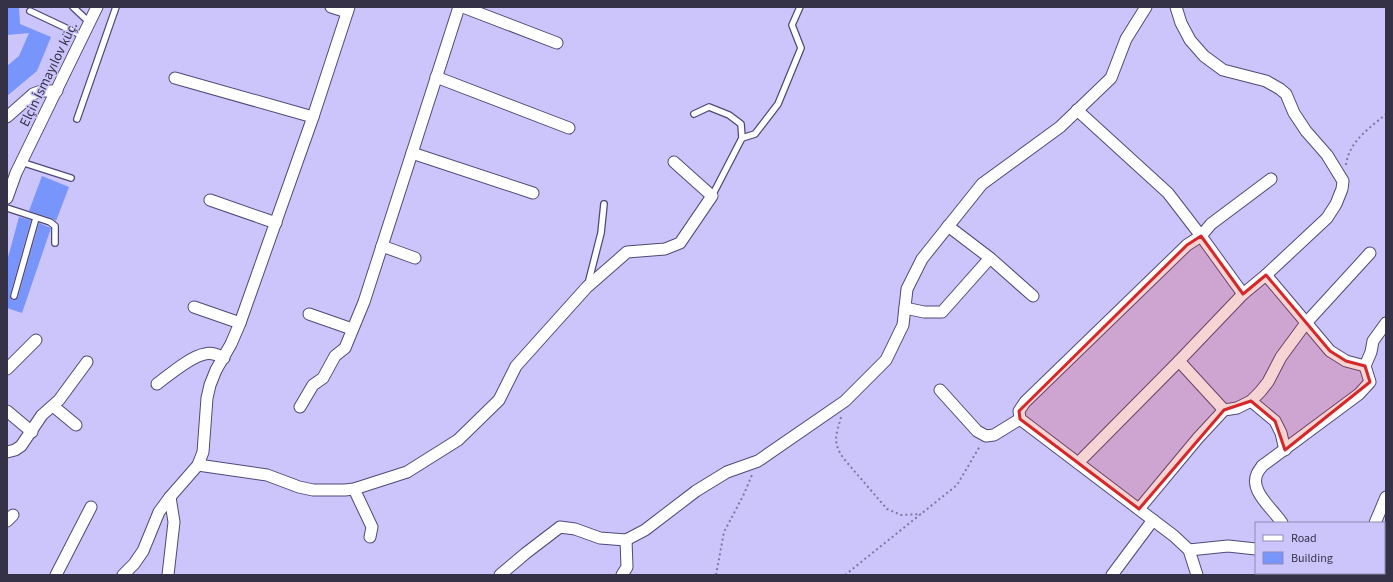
<svg xmlns="http://www.w3.org/2000/svg" width="1393" height="582" font-family="'Source Sans 3',sans-serif">
	<rect width="100%" height="100%" fill="#ccc5fc"/>
	<!-- building -->
	<g fill="#7795fb">
		<path d="M7,7H19L20,24L51,37L37,71L7,96V66L19,56L29,33L7,35Z"/>
		<path d="M42,176L69,187L56,221L51,218L29,211Z"/>
		<path d="M19,217L31,220L10,295V297L12,300H15L18,297L39,223L51,228L22,313L7,308V261Z"/>
	</g>
	<g fill="none" stroke-linecap="round" stroke-linejoin="round">
		<defs>
			<g id="service">
				<path d="M73,7L89,22"/>
				<path d="M30,11L83,36"/>
				<path d="M694,114L709,107L729,115L741,124L742,138"/>
				<path d="M77,119L116,7"/>
				<path d="M21,162L71,178"/>
				<path d="M712,196L742,138L755,134L778,104L801,48L792,25L800,7"/>
				<path d="M7,208L50,222L55,226V243"/>
				<path d="M588,284L601,233L604,204"/>
				<path d="M14,296L36,218"/>
			</g>
			<g id="minor">
				<path d="M331,7L347,12"/>
				<path d="M463,7L557,43"/>
				<path d="M436,77L569,128"/>
				<path d="M175,78L313,117"/>
				<path d="M1077,110L1168,193L1201,236L1211,224L1271,179"/>
				<path d="M7,117L33,94L41,91H57"/>
				<path d="M412,153L533,193"/>
				<path d="M7,198L16,173L97,7"/>
				<path d="M210,200L276,223"/>
				<path d="M948,226L990,258L1033,296"/>
				<path d="M382,246L415,258"/>
				<path d="M1266,275L1330,351L1346,361L1365,366"/>
				<path d="M194,307L240,323"/>
				<path d="M905,308L924,312H942L990,258"/>
				<path d="M309,314L352,329"/>
				<path d="M1179,361L1224,410"/>
				<path d="M7,369L36,340"/>
				<path d="M157,384C169,375 191,356 205,354C212,352 218,355 224,358"/>
				<path d="M940,390L977,431L986,436L994,435L1020,419"/>
				<path d="M1251,401L1275,421L1281,433L1285,450"/>
				<path d="M53,406L76,425"/>
				<path d="M300,407L313,385L323,378L335,356L345,348L364,302L459,7"/>
				<path d="M7,411L32,432"/>
				<path d="M7,452L15,450L21,446L42,415L59,400L87,362"/>
				<path d="M1078,463L1179,361L1243,294L1266,275L1327,218L1336,204L1342,189L1343,181L1327,155L1306,131L1294,113L1286,94L1280,89L1266,81L1223,70L1204,56L1190,40L1181,23L1176,7"/>
				<path d="M198,465L267,475L299,487L313,490H345L354,489L407,472L458,440L499,400L516,366L587,287L627,252L665,249L680,243L712,196L674,162"/>
				<path d="M354,489L372,527L370,537"/>
				<path d="M1139,509L1198,438L1224,410L1237,408L1251,401L1260,392L1268,382L1281,357L1306,323L1370,253"/>
				<path d="M7,521L13,515"/>
				<path d="M1282,523C1274,510 1249,491 1257,474C1258,471 1261,468 1262,466L1359,394L1370,382L1365,366L1371,352L1373,341L1386,323"/>
				<path d="M1375,523L1386,497"/>
				<path d="M1189,550L1228,546L1256,549"/>
				<path d="M1384,570L1386,571"/>
				<path d="M1316,573H1324"/>
				<path d="M56,575L91,507"/>
				<path d="M123,575L134,564L143,551L159,512L170,497L198,465L203,452L207,398L210,385L216,370L231,344L240,323L313,117L349,7"/>
				<path d="M168,575L174,522L170,497"/>
				<path d="M500,575L526,553L560,527L575,529L600,538L626,540L645,530L696,491L727,472L758,461L845,401L886,360L903,325L907,289L922,259L982,184L1060,127L1111,78L1126,39L1146,7"/>
				<path d="M622,575L627,567L626,540"/>
				<path d="M1112,575L1153,520"/>
				<path d="M1197,575L1189,550L1174,536L1020,419L1019,411L1025,402L1187,245L1201,236L1243,294"/>
			</g>
		</defs>
		<!-- service casing -->
		<use href="#service" stroke="#504977" stroke-width="8"/>
		<!-- minor casing -->
		<use href="#minor" stroke="#504977" stroke-width="13"/>
		<!-- path -->
		<g stroke="#7d789d" stroke-width="2" stroke-dasharray="2 3" stroke-linecap="butt">
			<path d="M1346,165C1349,141 1370,128 1386,114"/>
			<path d="M841,417C836,436 832,442 844,459L887,509L901,515L921,514"/>
			<path d="M716,575L724,532L743,496L752,475"/>
			<path d="M845,575L957,485L980,446"/>
		</g>
		<!-- service -->
		<use href="#service" stroke="#fff" stroke-width="5.5"/>
		<!-- minor -->
		<use href="#minor" stroke="#fff" stroke-width="11"/>
	</g>
	<!-- marked area -->
	<path fill="#d62828" fill-opacity="0.2" stroke="#d62828" stroke-width="3" stroke-linejoin="round" d="M1201,236L1243,294L1266,275L1330,351L1346,361L1365,366L1370,382L1285,450L1275,421L1251,401L1224,410L1139,509L1020,419L1019,411L1187,245Z"/>
	<g text-anchor="middle" stroke-width="3" stroke-linejoin="round" paint-order="stroke">
		<!-- street labels -->
		<g font-size="14" fill="#353248" stroke="#ccc5fc">
			<text transform="translate(48 74) rotate(-64)" y="5">Elçin İsmayılov küç.</text>
		</g>
	</g>
	<!-- border -->
	<rect width="1393" height="582" fill="none" stroke="#353248" stroke-width="16"/>
	<!-- legend -->
	<rect x="1255" y="522" width="130" height="52" fill="#ccc5fc" stroke="#908ab4"/>
	<rect x="1263" y="535" width="20" height="6" fill="#ffffff" stroke="#908ab4"/>
	<text x="1291" y="542" font-size="12" fill="#353248">Road</text>
	<rect x="1263" y="552" width="20" height="12" fill="#7795fb" stroke="#908ab4"/>
	<text x="1291" y="562" font-size="12" fill="#353248">Building</text>
</svg>
